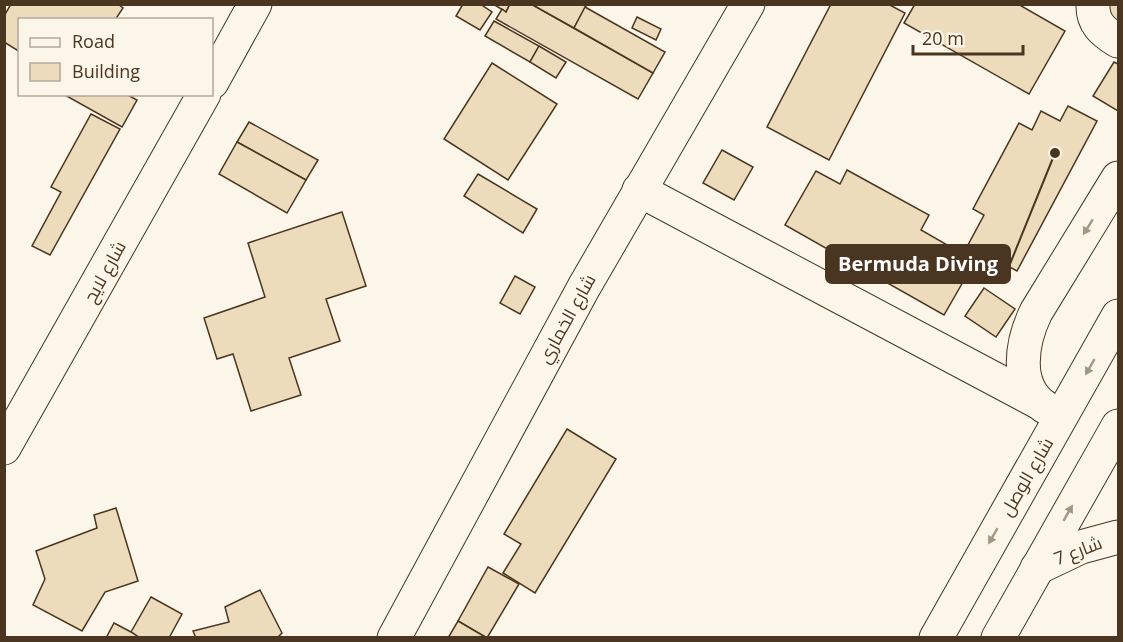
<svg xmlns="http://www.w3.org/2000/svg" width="1123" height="642" font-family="'Open Sans',Cairo,sans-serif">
	<rect width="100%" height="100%" fill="#fbf6e9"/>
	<!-- building -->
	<g fill="#ecdcbc" stroke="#4a3520" stroke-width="1.5">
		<path d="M11,4H118L123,8L115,20H20V52L4,42V16Z"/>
		<path d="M463,4H480L492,12L480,30L456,16Z"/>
		<path d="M493,4H510L506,12Z"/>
		<path d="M510,4H531L653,73L638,99L496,19L502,9L506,12Z"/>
		<path d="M531,4H587L574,28Z"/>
		<path d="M831,4H888L905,13L829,160L767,127Z"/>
		<path d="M915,4H1018L1065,31L1029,94L904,23Z"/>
		<path d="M1106,4H1118V24L1100,14Z"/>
		<path d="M585,7L665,52L653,73L574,28Z"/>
		<path d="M637,17L661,29L656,40L632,28Z"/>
		<path d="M494,21L539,46L530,62L485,36Z"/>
		<path d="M539,46L566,62L556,78L530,62Z"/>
		<path d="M1114,62L1118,64V111L1093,96Z"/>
		<path d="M492,63L557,104L508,180L444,139Z"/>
		<path d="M63,94H126L137,100L122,127Z"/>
		<path d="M1068,106L1097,121L1017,271L968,245L984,215L973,209L1019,123L1032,130L1041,111L1060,121Z"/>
		<path d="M91,114L120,129L50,255L32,246L61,192L51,187Z"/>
		<path d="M249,122L318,160L306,180L237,142Z"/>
		<path d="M237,142L306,180L287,213L219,174Z"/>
		<path d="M722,150L753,167L734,200L703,183Z"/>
		<path d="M847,170L929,215L921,230L975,261L944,315L785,225L816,171L840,184Z"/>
		<path d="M478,174L537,209L523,233L464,196Z"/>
		<path d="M342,212L366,286L326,299L340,341L289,358L301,395L251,411L233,354L217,359L204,318L265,297L248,243Z"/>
		<path d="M515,276L535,287L520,314L500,303Z"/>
		<path d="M984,288L1015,309L996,337L965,316Z"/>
		<path d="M567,429L616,459L535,593L503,573L521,544L504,534Z"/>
		<path d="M116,508L138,581L105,592L82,631L33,605L45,579L36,551L97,528L94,515Z"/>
		<path d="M488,567L519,584L487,638L458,621Z"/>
		<path d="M260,590L282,633L277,638H196L193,631L229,622L225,607Z"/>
		<path d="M151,597L182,614L169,638H140L131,632Z"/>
		<path d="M458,621L487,638H448Z"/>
		<path d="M114,623L131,632L140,638H106Z"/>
	</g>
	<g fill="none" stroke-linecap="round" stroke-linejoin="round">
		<defs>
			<g id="minor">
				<path d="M1093,4C1092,23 1103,32 1118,41"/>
				<path d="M212,82L255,4"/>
				<path d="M639,190L1036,401"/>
				<path d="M1045,407C1013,386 1022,341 1036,312L1118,178"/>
				<path d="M4,448L204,94"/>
				<path d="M1037,568L1081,547L1118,537"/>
				<path d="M394,638L584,287L748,4"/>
			</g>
			<g id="major">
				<path d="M936,638L1118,316"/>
				<path d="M998,638L1118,426"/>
			</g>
		</defs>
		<!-- minor casing -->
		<use href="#minor" stroke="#4a3520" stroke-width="35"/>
		<!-- major casing -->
		<use href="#major" stroke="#4a3520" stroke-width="35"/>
		<!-- minor -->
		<use href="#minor" stroke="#fbf6e9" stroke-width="33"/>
		<!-- major -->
		<use href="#major" stroke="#fbf6e9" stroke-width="33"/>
	</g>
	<!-- one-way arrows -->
	<defs><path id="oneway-solid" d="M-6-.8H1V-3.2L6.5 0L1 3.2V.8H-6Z" transform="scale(1.5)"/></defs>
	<g fill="#a29684">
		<use href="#oneway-solid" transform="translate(1088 227) rotate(122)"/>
		<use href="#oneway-solid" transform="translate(1090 367) rotate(120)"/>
		<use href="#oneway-solid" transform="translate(1068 513) rotate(-60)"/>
		<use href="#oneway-solid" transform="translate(993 536) rotate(120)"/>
	</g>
	<g text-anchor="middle" stroke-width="4.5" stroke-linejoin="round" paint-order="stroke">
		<!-- street labels -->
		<g font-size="18" fill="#4a3520" stroke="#fbf6e9">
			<text transform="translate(105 272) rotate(-61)" y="6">شارع لايح</text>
			<text transform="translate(567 319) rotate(-61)" y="6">شارع الخماري</text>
			<text transform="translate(1027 477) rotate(-60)" y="6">شارع الوصل</text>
			<text transform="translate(1078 551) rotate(-21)" y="6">شارع 7</text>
		</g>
	</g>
	<!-- callouts -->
	<path fill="none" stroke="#4a3520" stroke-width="2" d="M1055 153L1010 264"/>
	<circle fill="#4a3520" stroke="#fbf6e9" stroke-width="2" cx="1055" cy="153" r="6"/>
	<rect fill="#4a3520" stroke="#4a3520" stroke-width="2" x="826" y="245" width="184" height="38" rx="6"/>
	<g font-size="20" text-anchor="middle" font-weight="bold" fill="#fff">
		<text x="918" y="271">Bermuda Diving</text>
	</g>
	<!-- border -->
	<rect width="1123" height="642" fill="none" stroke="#4a3520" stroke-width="12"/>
	<!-- legend -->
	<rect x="18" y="18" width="195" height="78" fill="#fbf6e9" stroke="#b4a999" stroke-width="1.5"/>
	<rect x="30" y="38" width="30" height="9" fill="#fbf6e9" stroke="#b4a999" stroke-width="1.5"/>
	<text x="72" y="48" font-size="18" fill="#4a3520">Road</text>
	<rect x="30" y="63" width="30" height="18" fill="#ecdcbc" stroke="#b4a999" stroke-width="1.5"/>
	<text x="72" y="78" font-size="18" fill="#4a3520">Building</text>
	<!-- scale -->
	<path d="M913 45v9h110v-9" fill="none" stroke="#4a3520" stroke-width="3"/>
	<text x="922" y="45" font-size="18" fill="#4a3520" stroke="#fbf6e9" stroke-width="4.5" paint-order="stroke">20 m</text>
</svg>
